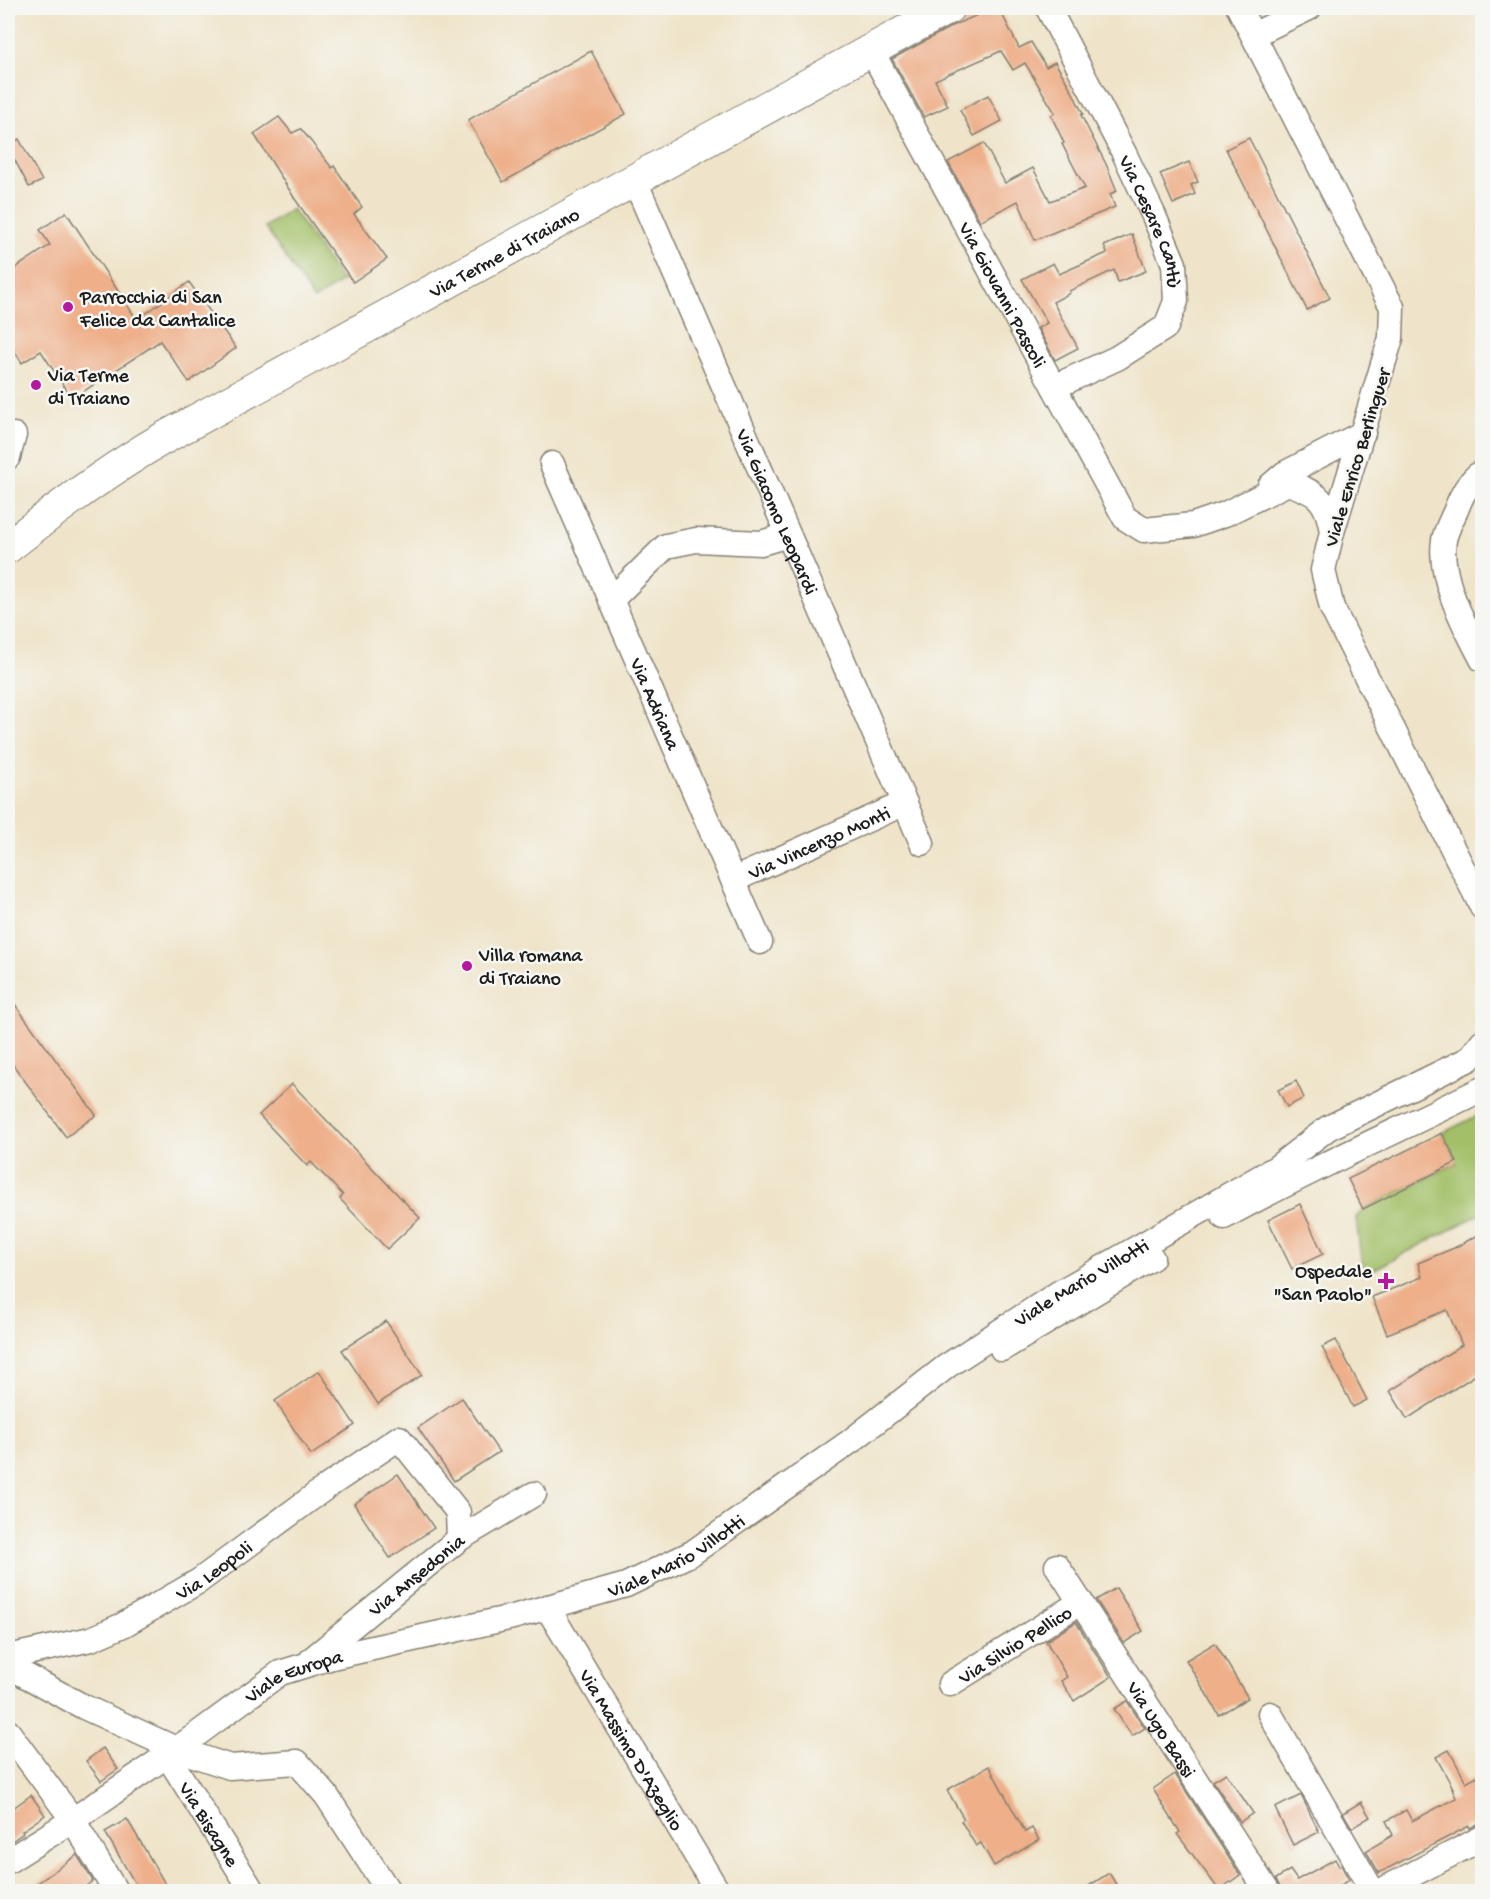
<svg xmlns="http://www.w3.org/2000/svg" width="1490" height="1899" font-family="'Gochi Hand',sans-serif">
	<rect width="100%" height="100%" fill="#f6f6f2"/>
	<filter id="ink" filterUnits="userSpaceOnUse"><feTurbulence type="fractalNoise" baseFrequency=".0167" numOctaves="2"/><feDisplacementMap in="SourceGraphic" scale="12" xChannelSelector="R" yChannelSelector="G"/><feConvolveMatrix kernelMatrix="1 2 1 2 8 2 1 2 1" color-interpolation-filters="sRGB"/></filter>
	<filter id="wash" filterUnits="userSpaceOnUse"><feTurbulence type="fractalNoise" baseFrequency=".008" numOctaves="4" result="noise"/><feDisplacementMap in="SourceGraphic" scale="24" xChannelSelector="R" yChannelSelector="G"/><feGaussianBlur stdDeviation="1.35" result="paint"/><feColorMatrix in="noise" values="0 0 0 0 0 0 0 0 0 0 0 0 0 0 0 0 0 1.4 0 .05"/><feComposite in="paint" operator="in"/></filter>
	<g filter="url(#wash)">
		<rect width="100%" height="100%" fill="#efe4c9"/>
		<!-- green -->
		<g fill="#a3c067" stroke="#606e42" stroke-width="1.5">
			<path d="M292,209L342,281L314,300L265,227Z"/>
			<path d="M1481,1114L1482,1213L1363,1275L1356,1218L1363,1209L1457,1163L1442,1133Z"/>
		</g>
		<g id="blocks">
			<!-- building -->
			<g fill="#eeaf89">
				<path d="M994,8H999L1019,48L1031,42L1046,67L1055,62L1072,91L1083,114L1081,115L1106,164L1117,191L1110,194L1115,207L1035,240L1018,201L980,221L948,162L984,143L1005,183L1033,168L1050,201L1085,188L1062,144L1064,143L1051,115L1055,113L1025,63L1013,70L1001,51L935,80L948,106L924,117L892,59L954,25Z"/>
				<path d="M591,51L626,114L503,182L468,120Z"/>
				<path d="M988,95L1002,121L974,136L960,110Z"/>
				<path d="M279,117L292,133L301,129L332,168L334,166L362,207L354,214L387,259L353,282L295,199L254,134Z"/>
				<path d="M1249,138L1330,298L1307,310L1226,149Z"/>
				<path d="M19,139L42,181L29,187L8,147V145Z"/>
				<path d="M1189,162L1198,182L1191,185L1195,194L1173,204L1160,174Z"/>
				<path d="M66,212L137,320L189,282L236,348L189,382L160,341L72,399L41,351L22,363L8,341V273L50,245L40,230Z"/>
				<path d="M1132,234L1146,271L1118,282L1114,270L1069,291L1070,293L1053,302L1078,348L1055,360L1038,328L1047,323L1022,279L1053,263L1059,274L1107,253L1104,246Z"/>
				<path d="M8,995L96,1115L66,1137L8,1058Z"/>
				<path d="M1296,1081L1304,1098L1287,1107L1278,1090Z"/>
				<path d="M292,1084L420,1218L387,1249L340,1199L343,1195L311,1162L307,1166L259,1115Z"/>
				<path d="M1442,1133L1457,1162L1363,1209L1348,1179Z"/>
				<path d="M1300,1204L1323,1254L1292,1269L1268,1220Z"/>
				<path d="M1482,1233V1371L1407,1419L1390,1391L1462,1345L1447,1310L1387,1334L1372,1297L1422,1277L1418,1263L1454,1248Z"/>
				<path d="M386,1321L422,1375L378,1404L342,1350Z"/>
				<path d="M1336,1340L1367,1400L1353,1407L1322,1347Z"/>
				<path d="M319,1371L355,1425L311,1455L275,1401Z"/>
				<path d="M462,1398L499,1452L454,1481L418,1428Z"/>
				<path d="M398,1474L434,1528L390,1558L354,1504Z"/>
				<path d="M1116,1588L1143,1631L1124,1643L1096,1600Z"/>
				<path d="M1076,1622L1111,1677L1074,1701L1061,1681L1067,1677L1046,1641Z"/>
				<path d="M1215,1643L1248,1698L1219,1715L1186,1660Z"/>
				<path d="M1127,1701L1145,1728L1132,1736L1114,1709Z"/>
				<path d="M103,1748L118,1769L101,1781L86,1761Z"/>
				<path d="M1449,1750L1466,1782L1477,1776L1482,1788V1822L1470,1828L1469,1826L1379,1873L1366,1851L1393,1835L1386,1821L1406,1810L1412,1821L1456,1798L1452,1788H1453L1436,1757Z"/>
				<path d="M989,1766L1025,1832L1032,1828L1039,1840L994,1866L981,1843L976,1846L961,1821L964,1819L947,1790Z"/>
				<path d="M1226,1773L1253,1813L1240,1822L1213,1781Z"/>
				<path d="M1175,1774L1240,1875L1219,1890L1177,1834L1180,1832L1153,1789Z"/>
				<path d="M31,1795L45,1815L22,1831L23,1833L8,1844V1808L9,1811Z"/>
				<path d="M1301,1795L1319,1832L1293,1845L1275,1808Z"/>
				<path d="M1361,1802L1370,1817L1352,1828L1343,1813Z"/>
				<path d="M127,1819L170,1892H140L105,1832Z"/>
				<path d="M77,1855L93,1881L77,1892H25Z"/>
				<path d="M1335,1859L1339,1866L1341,1865L1349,1880L1329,1892H1282L1276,1879L1290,1870L1297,1880Z"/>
				<path d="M1109,1873L1121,1892H1079Z"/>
			</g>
		</g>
	</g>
	<g filter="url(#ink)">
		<use href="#blocks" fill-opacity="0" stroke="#868072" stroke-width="1.5"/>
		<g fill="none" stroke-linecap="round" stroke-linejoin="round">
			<defs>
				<g id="minor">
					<path id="s1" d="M1048,8L1124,153L1154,216L1174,264L1176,301L1166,327L1117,358L1054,387"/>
					<path d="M1239,8L1392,307L1391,338L1332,532L1323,570L1332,608L1482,907"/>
					<path d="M1253,35L1309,8"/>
					<path id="s2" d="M871,50L1125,518L1144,530L1193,525L1225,514L1288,483C1318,493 1327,499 1332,532"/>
					<path id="s3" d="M635,181L922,843"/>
					<path d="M8,457L14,435"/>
					<path id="s4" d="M552,464L760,942"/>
					<path d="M1482,472C1470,480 1461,496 1456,510C1452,519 1446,530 1444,540C1438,578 1465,626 1482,659"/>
					<path d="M1270,486L1284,474L1363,433"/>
					<path d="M611,600L666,546L696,540L761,543L788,535"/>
					<path id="s5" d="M733,880L905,803"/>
					<path d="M1224,1217C1308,1170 1396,1132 1482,1089"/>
					<path d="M1002,1349L1152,1258"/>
					<path id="s6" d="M1057,1566L1268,1892"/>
					<path id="s7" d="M547,1607L718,1892"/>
					<path id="s8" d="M8,1657L91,1639L123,1625L199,1581L325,1488L399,1438L458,1512L459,1539"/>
					<path id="s9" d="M312,1659L459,1539L534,1494"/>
					<path d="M8,1666L84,1707L176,1749L230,1767L297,1762L326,1795L389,1892"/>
					<path id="s10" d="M950,1684L1081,1602"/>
					<path d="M1270,1714L1373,1892"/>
					<path d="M8,1732L73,1820L116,1892"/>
					<path id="s11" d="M167,1755L253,1892"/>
					<path id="s12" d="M8,1861L73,1820L188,1741L280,1673L332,1657L513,1617L626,1585L692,1553L851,1441L947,1366L1057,1294L1276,1168L1328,1128L1469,1059L1482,1042"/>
					<path d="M1379,1892L1482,1838"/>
				</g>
				<g id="major">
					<path id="s13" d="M8,547C57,508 107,471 162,439L948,8"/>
				</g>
			</defs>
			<!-- minor casing -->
			<use href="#minor" stroke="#868072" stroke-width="27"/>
			<!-- major casing -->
			<use href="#major" stroke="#868072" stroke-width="34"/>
			<!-- minor -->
			<use href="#minor" stroke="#fff" stroke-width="24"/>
			<!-- major -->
			<use href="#major" stroke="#fff" stroke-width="32"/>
		</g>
	</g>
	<!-- markers -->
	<g fill="#b5179e" stroke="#f6f6f2" stroke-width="2">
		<circle cx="68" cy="307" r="6"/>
		<circle cx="36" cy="385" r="6"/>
		<circle cx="467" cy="966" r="6"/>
		<path d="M1383 1272h6v6h6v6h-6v6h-6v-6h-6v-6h6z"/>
	</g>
	<g text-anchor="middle" stroke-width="5" stroke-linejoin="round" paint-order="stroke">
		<!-- street labels -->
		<g font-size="20" fill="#1c1c1c" stroke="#f6f6f2">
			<text dy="7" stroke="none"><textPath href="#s1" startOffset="238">Via Cesare Cantù</textPath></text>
			<text dy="7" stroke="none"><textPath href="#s13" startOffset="578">Via Terme di Traiano</textPath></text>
			<text dy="7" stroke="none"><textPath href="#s2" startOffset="278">Via Giovanni Pascoli</textPath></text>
			<text transform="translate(1356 457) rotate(-73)" y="7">Viale Enrico Berlinguer</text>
			<text dy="7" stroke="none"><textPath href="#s3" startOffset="360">Via Giacomo Leopardi</textPath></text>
			<text dy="7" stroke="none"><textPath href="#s4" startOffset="261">Via Adriana</textPath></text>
			<text dy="7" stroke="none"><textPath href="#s5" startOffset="94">Via Vincenzo Monti</textPath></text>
			<text dy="7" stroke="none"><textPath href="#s12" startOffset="1236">Viale Mario Villotti</textPath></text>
			<text dy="7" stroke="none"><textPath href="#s12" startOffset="746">Viale Mario Villotti</textPath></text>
			<text dy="7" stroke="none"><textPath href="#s8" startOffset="226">Via Leopoli</textPath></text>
			<text dy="7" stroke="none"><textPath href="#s9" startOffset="134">Via Ansedonia</textPath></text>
			<text dy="7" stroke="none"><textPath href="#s10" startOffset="76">Via Silvio Pellico</textPath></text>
			<text dy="7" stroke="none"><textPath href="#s12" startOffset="342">Viale Europa</textPath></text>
			<text dy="7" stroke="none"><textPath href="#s6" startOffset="194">Via Ugo Bassi</textPath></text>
			<text dy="7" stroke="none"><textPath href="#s7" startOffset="166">Via Massimo D'Azeglio</textPath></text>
			<text dy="7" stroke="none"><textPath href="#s11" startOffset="81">Via Bisagne</textPath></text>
		</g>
		<!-- poi labels -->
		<g font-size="20" fill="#1c1c1c" stroke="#f6f6f2" text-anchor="start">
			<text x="80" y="303">Parrocchia di San<tspan x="80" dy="23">Felice da Cantalice</tspan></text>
			<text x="48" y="381">Via Terme<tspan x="48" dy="23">di Traiano</tspan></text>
			<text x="479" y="961">Villa romana<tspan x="479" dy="23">di Traiano</tspan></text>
			<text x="1372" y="1277" text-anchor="end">Ospedale<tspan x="1372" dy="23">"San Paolo"</tspan></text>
		</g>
	</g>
	<!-- margin -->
	<rect width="1490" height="1899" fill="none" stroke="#f6f6f2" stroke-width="30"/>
</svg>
